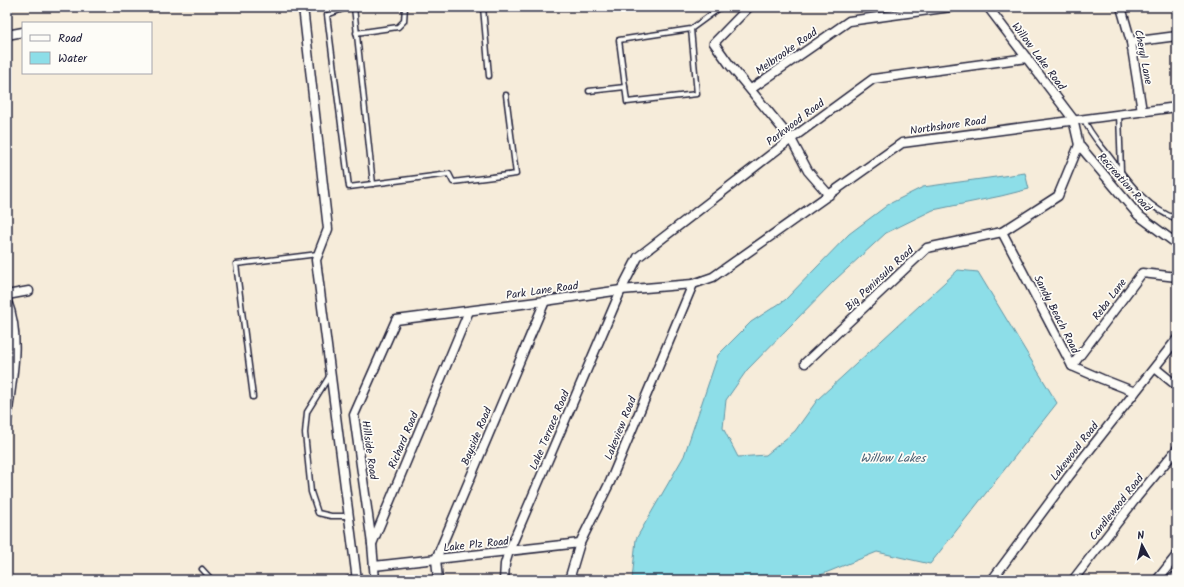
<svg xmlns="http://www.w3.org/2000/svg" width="1184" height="587" font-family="Kalam,sans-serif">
	<rect width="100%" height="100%" fill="#f6ecda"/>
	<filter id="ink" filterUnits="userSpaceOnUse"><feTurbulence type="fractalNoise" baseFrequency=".025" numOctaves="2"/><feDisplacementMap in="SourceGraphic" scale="8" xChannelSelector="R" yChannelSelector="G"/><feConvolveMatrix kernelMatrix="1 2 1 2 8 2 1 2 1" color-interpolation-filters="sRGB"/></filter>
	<g filter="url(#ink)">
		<!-- water -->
		<path fill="#8ddee8" stroke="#6293a3" d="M1025,173L1029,189L1001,196L933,210L886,233L835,280L747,370L726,400L723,428L738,457L766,455L795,431L818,399L958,270L978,272L1057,403L930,564L877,552L808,580H632L636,539L684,456L718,355L751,322L785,300L849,234L889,204L923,187Z"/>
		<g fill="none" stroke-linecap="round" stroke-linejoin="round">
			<defs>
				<g id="service">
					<path d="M348,7L327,15L349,187L449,174L453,182L516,174L506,95"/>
					<path d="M354,7L373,184"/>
					<path d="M483,7L489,76"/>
					<path d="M691,29L619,40L627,102L697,94L691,29L721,7"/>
					<path d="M356,33L398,27L404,21L405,7"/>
					<path d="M589,91L625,87"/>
					<path d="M1119,114L1121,171"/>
					<path d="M1084,119C1088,131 1098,142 1106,152C1126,178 1145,208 1177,219"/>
					<path d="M330,375L307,412L305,433L311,492L318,513L331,516H349"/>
					<path d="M253,397L236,264L318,254"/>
					<path d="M202,569L212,580"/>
					<path d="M346,580L357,576"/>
				</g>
				<g id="minor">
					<path d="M303,7L328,229L316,260L357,580"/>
					<path d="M749,7L714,43L729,64L791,139L808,171L829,195"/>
					<path d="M1121,7L1131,42L1142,111"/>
					<path d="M7,35L23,32"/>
					<path d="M1131,42L1177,36"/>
					<path d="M751,89L849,21L951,7"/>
					<path d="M1079,145L1138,215L1177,244"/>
					<path d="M1002,232L1072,366L1102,379L1135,392"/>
					<path d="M7,295L29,291"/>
					<path d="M7,301C22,338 11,381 7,419"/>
					<path d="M805,363L927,248L1002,232L1058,196L1079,145L1073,119L988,7"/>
					<path d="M1072,366L1142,273L1177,277"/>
					<path d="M1155,368L1177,386"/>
					<path d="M372,544L354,415L396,320L545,301L621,290L693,284L713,277L902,143L1177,107"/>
					<path d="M374,566L580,543"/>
					<path d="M375,580L372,544L469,311"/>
					<path d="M438,580L436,559L545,301"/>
					<path d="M504,580L505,564L509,551L621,290L638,257L791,139L873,79L1027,58"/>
					<path d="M569,580L580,543L610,482L693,284"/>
					<path d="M992,580L1069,476L1177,339"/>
					<path d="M1073,580L1137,497L1177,449"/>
					<path d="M1157,580L1177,555"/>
					<path d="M1168,580L1177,576"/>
				</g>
			</defs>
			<!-- service casing -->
			<use href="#service" stroke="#22223b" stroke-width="7"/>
			<!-- minor casing -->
			<use href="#minor" stroke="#22223b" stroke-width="11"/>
			<!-- service -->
			<use href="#service" stroke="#fdfcf7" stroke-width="4"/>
			<!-- minor -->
			<use href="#minor" stroke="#fdfcf7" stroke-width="8"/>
		</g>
	</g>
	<g text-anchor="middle" stroke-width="3.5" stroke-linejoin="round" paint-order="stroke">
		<!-- street labels -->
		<g font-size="11" fill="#22223b" stroke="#fdfcf7">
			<text transform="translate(786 51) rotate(-35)" y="4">Melbrooke Road</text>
			<text transform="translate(1039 56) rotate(53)" y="4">Willow Lake Road</text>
			<text transform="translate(1144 57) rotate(79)" y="4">Cheryl Lane</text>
			<text transform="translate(795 122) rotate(-37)" y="4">Parkwood Road</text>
			<text transform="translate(948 125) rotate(-8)" y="4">Northshore Road</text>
			<text transform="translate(1125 182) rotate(48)" y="4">Recreation Road</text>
			<text transform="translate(879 278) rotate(-43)" y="4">Big Peninsula Road</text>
			<text transform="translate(542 290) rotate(-8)" y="4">Park Lane Road</text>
			<text transform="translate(1109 299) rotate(-53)" y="4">Reba Lane</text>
			<text transform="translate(1057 314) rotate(63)" y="4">Sandy Beach Road</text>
			<text transform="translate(620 428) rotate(-68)" y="4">Lakeview Road</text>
			<text transform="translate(549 430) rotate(-67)" y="4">Lake Terrace Road</text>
			<text transform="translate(476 436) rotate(-67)" y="4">Bayside Road</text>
			<text transform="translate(403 440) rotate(-67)" y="4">Richard Road</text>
			<text transform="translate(370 450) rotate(82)" y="4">Hillside Road</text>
			<text transform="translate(1074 451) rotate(-52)" y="4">Lakewood Road</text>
			<text transform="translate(1116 507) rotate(-52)" y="4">Candlewood Road</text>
			<text transform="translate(476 544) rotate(-6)" y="4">Lake Plz Road</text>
		</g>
		<!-- water labels -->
		<g font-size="12" font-style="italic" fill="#425a6f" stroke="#fdfcf7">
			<text x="893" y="462">Willow Lakes</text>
		</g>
	</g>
	<!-- margin -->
	<rect width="1184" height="587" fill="none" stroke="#fdfcf7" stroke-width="24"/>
	<rect x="12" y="12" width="1160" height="563" fill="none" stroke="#22223b" stroke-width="1.5" filter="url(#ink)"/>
	<!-- legend -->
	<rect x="22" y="22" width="130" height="52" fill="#fdfcf7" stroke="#a5a5ac"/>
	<rect x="30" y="35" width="20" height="6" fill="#fdfcf7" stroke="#a5a5ac"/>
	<text x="58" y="42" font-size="12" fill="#22223b">Road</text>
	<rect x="30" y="52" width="20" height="12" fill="#8ddee8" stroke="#a5a5ac"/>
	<text x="58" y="62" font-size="12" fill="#22223b">Water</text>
	<!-- north arrow -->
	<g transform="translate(1142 545) rotate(353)" stroke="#fdfcf7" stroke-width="3" paint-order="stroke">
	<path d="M0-3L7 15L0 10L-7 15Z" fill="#22223b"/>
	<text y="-6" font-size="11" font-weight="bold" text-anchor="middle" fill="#22223b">N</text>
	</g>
</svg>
